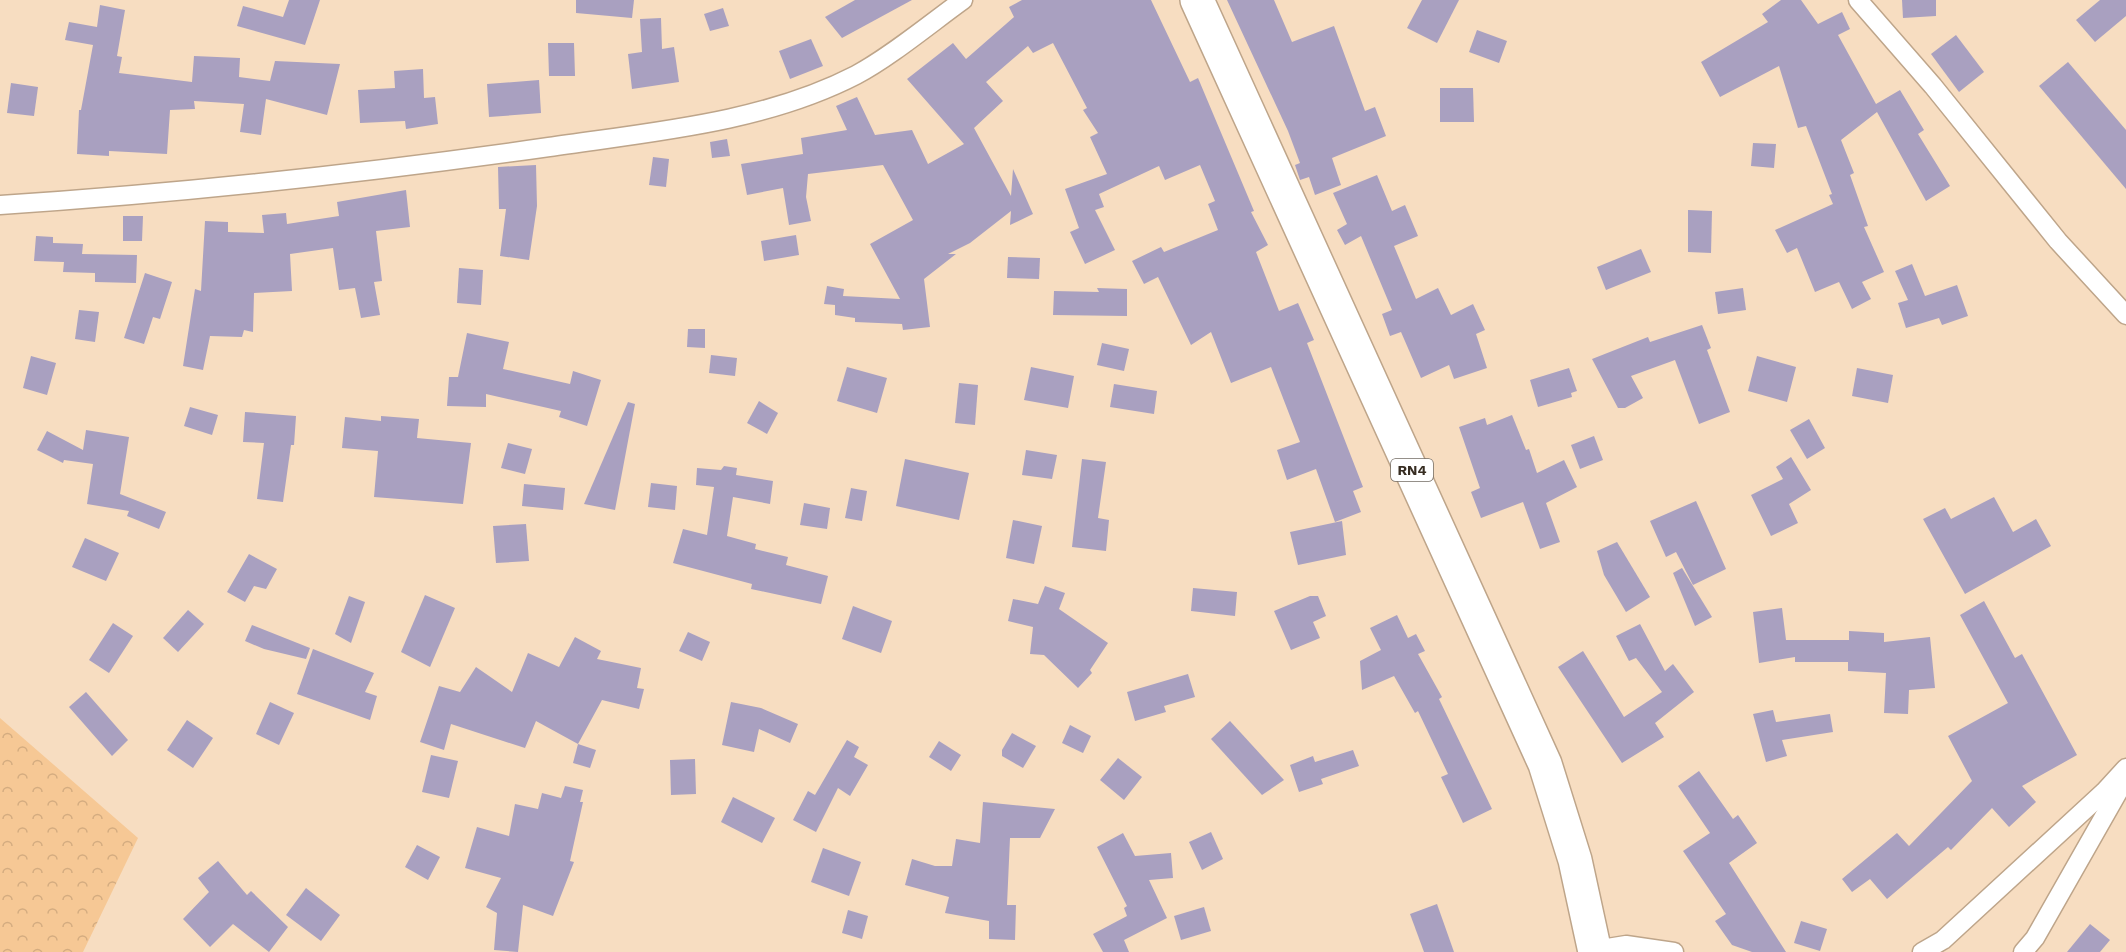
<svg xmlns="http://www.w3.org/2000/svg" width="2126" height="952" font-family="'Work Sans',sans-serif">
	<defs>
		<pattern id="forest-crowns" width="20" height="18" patternUnits="userSpaceOnUse" patternTransform="scale(1.5)"><rect width="20" height="18" fill="#f6c895"/><path d="M2 6a3 3 0 1 1 6 0M12 15a3 3 0 1 1 6 0" fill="none" stroke="#d4ac80"/></pattern>
	</defs>
	<rect width="100%" height="100%" fill="#f7ddc1"/>
	<!-- forest -->
	<path fill="url(#forest-crowns)" d="M0,718L138,838L83,952H0Z"/>
	<!-- building -->
	<g fill="#a9a0c0">
		<path d="M289,0H320L305,45L237,26L243,6L283,17Z"/>
		<path d="M576,0H634L632,18L576,13Z"/>
		<path d="M855,0H912L842,38L825,17Z"/>
		<path d="M1022,0H1151L1190,82L1198,78L1254,211L1251,212L1268,245L1256,252L1279,311L1298,303L1314,340L1307,343L1363,487L1353,491L1361,512L1335,522L1316,469L1287,480L1277,450L1300,442L1271,367L1231,383L1211,332L1191,345L1158,277L1144,284L1132,261L1161,247L1164,252L1218,230L1208,204L1215,201L1200,165L1165,180L1159,166L1099,194L1104,207L1095,210L1115,250L1085,264L1070,232L1079,228L1065,189L1107,174L1090,137L1098,133L1083,110L1087,108L1053,43L1033,53L1028,46L986,82L1003,101L974,128L1011,196L1013,169L1033,214L1010,225L1011,211L970,243L948,254H956L924,279L930,327L903,330L902,324L855,322V318L835,315V305L824,304L827,286L844,289L843,296L900,299L870,244L913,220L883,165L808,174L806,197L811,221L789,225L783,188L747,195L741,164L803,154L801,138L847,130L836,106L857,97L875,135L912,130L928,164L964,144L907,79L953,43L966,59L1014,17L1009,7Z"/>
		<path d="M1227,0H1274L1292,42L1334,26L1365,111L1375,107L1386,136L1332,158L1341,185L1315,195L1309,177L1300,180L1295,165L1300,163L1288,131Z"/>
		<path d="M1422,0H1459L1437,43L1407,28Z"/>
		<path d="M1781,0H1801L1818,24L1842,12L1850,29L1838,35L1876,104L1900,90L1924,130L1918,134L1950,186L1926,201L1877,112L1841,140L1854,173L1850,175L1868,226L1864,227L1884,272L1862,282L1871,299L1852,309L1839,282L1815,292L1797,248L1787,253L1775,230L1833,204L1829,195L1832,194L1806,126L1798,128L1779,66L1720,97L1701,62L1768,22L1762,14Z"/>
		<path d="M1902,0H1936V16L1903,18Z"/>
		<path d="M2100,0H2126V16L2095,42L2076,20Z"/>
		<path d="M100,5L125,10L117,56L122,57L119,73L192,82L194,56L240,58L239,77L270,81L275,61L340,64L327,115L266,99L261,135L240,132L244,104L194,101L195,109L170,110L167,154L109,151V156L77,154L79,110H81L93,45L65,40L69,22L97,27Z"/>
		<path d="M723,8L729,26L710,31L704,14Z"/>
		<path d="M661,18L662,49L674,47L679,82L632,89L628,54L642,52L640,19Z"/>
		<path d="M1477,30L1507,41L1499,63L1469,52Z"/>
		<path d="M1956,35L1984,72L1959,92L1931,54Z"/>
		<path d="M811,39L823,66L790,79L779,51Z"/>
		<path d="M548,43H574L575,76H549Z"/>
		<path d="M2068,62L2126,130V189L2039,86Z"/>
		<path d="M423,69L424,98L435,97L438,124L406,129L405,121L360,123L358,90L395,88L394,71Z"/>
		<path d="M539,80L541,113L489,117L487,84Z"/>
		<path d="M11,83L38,87L34,116L7,113Z"/>
		<path d="M1440,88H1473L1474,122H1440Z"/>
		<path d="M727,139L730,156L712,158L710,142Z"/>
		<path d="M1753,143L1776,144L1774,168L1751,166Z"/>
		<path d="M653,157L669,159L666,187L649,185Z"/>
		<path d="M536,165L537,206L529,260L500,256L506,209H499L498,167Z"/>
		<path d="M1377,175L1392,211L1405,205L1418,236L1394,246L1416,299L1438,288L1451,315L1473,304L1485,330L1476,334L1487,368L1454,379L1449,365L1421,378L1401,332L1390,336L1382,314L1392,310L1361,236L1345,245L1337,230L1347,224L1333,193Z"/>
		<path d="M406,190L410,227L376,231L382,281L374,282L380,315L361,318L355,288L339,290L333,248L290,254L292,291L254,293L253,332L244,330L242,337L210,336L203,370L183,366L195,289L201,291L205,221L228,222V232L264,233L262,215L286,213L287,224L339,216L337,202Z"/>
		<path d="M1688,210L1712,211L1711,253L1688,252Z"/>
		<path d="M123,216H143L142,241H123Z"/>
		<path d="M796,235L799,255L764,261L761,241Z"/>
		<path d="M36,236L53,237V243L83,244L82,254L137,255L136,283L95,282V273L63,272L64,262L34,261Z"/>
		<path d="M1641,249L1651,272L1606,290L1597,267Z"/>
		<path d="M1008,257L1040,258L1039,279L1007,278Z"/>
		<path d="M1912,264L1925,296L1957,285L1968,316L1942,325L1939,318L1906,328L1898,303L1908,300L1895,271Z"/>
		<path d="M459,268L483,270L481,305L457,303Z"/>
		<path d="M145,273L172,282L160,319L153,317L144,344L124,338Z"/>
		<path d="M1097,288L1127,289V316L1053,315L1054,291L1099,292Z"/>
		<path d="M1743,288L1746,310L1718,314L1715,292Z"/>
		<path d="M79,310L99,312L95,342L75,339Z"/>
		<path d="M1702,325L1711,348L1707,350L1730,412L1699,424L1675,360L1631,376L1643,398L1625,408H1618L1592,359L1648,337L1650,342Z"/>
		<path d="M688,329H705V348L687,347Z"/>
		<path d="M467,333L509,342L503,369L570,384L573,371L601,380L587,426L559,417L561,411L486,394V407L447,406L449,377H458Z"/>
		<path d="M1102,343L1129,349L1124,371L1097,365Z"/>
		<path d="M711,355L737,358L735,376L709,373Z"/>
		<path d="M31,356L56,363L47,395L23,388Z"/>
		<path d="M1757,356L1796,367L1787,402L1748,391Z"/>
		<path d="M847,367L887,378L877,413L837,401Z"/>
		<path d="M1031,367L1074,376L1068,408L1024,400Z"/>
		<path d="M1569,368L1577,391L1571,393L1572,397L1538,407L1530,380Z"/>
		<path d="M1857,368L1893,375L1888,403L1852,396Z"/>
		<path d="M959,383L978,385L975,425L955,423Z"/>
		<path d="M1114,384L1157,391L1154,414L1110,407Z"/>
		<path d="M759,401L778,413L767,434L747,423Z"/>
		<path d="M628,402L635,404L615,510L584,504Z"/>
		<path d="M190,407L218,415L212,435L184,426Z"/>
		<path d="M245,412L296,416L294,445H291L283,502L257,499L264,443L243,442Z"/>
		<path d="M1512,415L1526,450L1529,449L1537,473L1564,460L1577,487L1546,503L1560,542L1540,549L1523,502L1481,518L1471,492L1480,488L1459,427L1485,418L1487,425Z"/>
		<path d="M381,416L419,419L417,438L471,443L463,504L374,497L378,451L342,448L345,417L381,421Z"/>
		<path d="M1809,419L1825,448L1807,459L1790,430Z"/>
		<path d="M86,430L129,437L120,494L166,512L159,529L127,516L129,511L87,504L93,464L64,460L63,463L37,450L47,431L83,450Z"/>
		<path d="M1594,436L1603,460L1580,469L1571,445Z"/>
		<path d="M508,443L532,449L525,474L501,468Z"/>
		<path d="M1026,450L1057,455L1052,479L1022,475Z"/>
		<path d="M1791,457L1811,490L1789,504L1798,523L1771,536L1751,495L1783,479L1776,467Z"/>
		<path d="M905,459L969,473L959,520L896,506Z"/>
		<path d="M1082,459L1106,462L1098,518L1109,520L1106,551L1072,547Z"/>
		<path d="M724,466L737,468L736,475L773,481L770,504L733,497L727,536L756,544L755,549L788,557L786,565L828,576L821,604L751,589L752,584L673,563L683,529L707,535L714,487L696,485L697,468L721,470Z"/>
		<path d="M651,483L677,486L675,510L648,507Z"/>
		<path d="M524,484L565,488L563,510L522,506Z"/>
		<path d="M851,488L867,491L862,521L845,518Z"/>
		<path d="M1994,497L2013,532L2036,519L2051,546L1965,594L1923,519L1945,508L1951,519Z"/>
		<path d="M1696,501L1726,569L1693,585L1676,552L1666,557L1650,521Z"/>
		<path d="M804,503L830,508L827,529L800,525Z"/>
		<path d="M1013,520L1042,526L1034,564L1006,558Z"/>
		<path d="M1342,521L1346,555L1298,565L1290,532Z"/>
		<path d="M526,524L529,561L496,563L493,526Z"/>
		<path d="M85,538L119,553L106,581L72,567Z"/>
		<path d="M1617,542L1650,597L1626,612L1604,575L1597,551Z"/>
		<path d="M249,554L277,569L266,589L254,586L245,602L227,592Z"/>
		<path d="M1682,568L1712,617L1695,626L1673,573Z"/>
		<path d="M1045,586L1065,593L1059,609L1108,643L1090,670L1092,673L1078,688L1044,655L1030,654L1033,627L1008,621L1013,599L1038,604Z"/>
		<path d="M1193,588L1237,592L1235,616L1191,611Z"/>
		<path d="M425,595L455,608L430,667L401,652Z"/>
		<path d="M349,596L365,602L351,643L335,634Z"/>
		<path d="M1310,596H1318L1326,616L1313,622L1320,638L1291,650L1274,611Z"/>
		<path d="M1984,601L2015,658L2022,654L2077,755L2022,786L2036,802L2009,827L1992,808L1951,850L1948,847L1887,899L1870,879L1852,892L1842,879L1897,833L1909,846L1972,781L1948,736L2008,703L1960,615Z"/>
		<path d="M853,606L892,621L881,653L842,639Z"/>
		<path d="M1782,608L1786,640H1849V631L1884,633V642L1930,637L1935,688L1909,690L1908,714L1884,713L1886,673L1848,671V662H1795V657L1759,663L1753,612Z"/>
		<path d="M188,610L204,624L178,652L163,638Z"/>
		<path d="M1397,615L1408,638L1416,634L1425,651L1418,654L1442,697L1439,699L1492,809L1463,823L1441,777L1448,774L1418,711L1415,713L1394,676L1362,690L1360,661L1381,650L1370,628Z"/>
		<path d="M113,623L133,636L109,673L89,660Z"/>
		<path d="M1640,624L1665,671L1673,664L1694,692L1655,723L1664,737L1622,763L1558,667L1583,651L1624,717L1662,692L1636,658L1629,661L1616,636Z"/>
		<path d="M252,625L310,648L306,659L264,649L245,641Z"/>
		<path d="M688,632L710,642L702,661L679,651Z"/>
		<path d="M575,637L601,651L597,659L641,668L637,688L644,689L639,709L602,700L578,744L536,721L525,748L451,724L444,750L420,742L439,686L460,692L476,667L512,692L528,653L559,667Z"/>
		<path d="M313,649L374,673L365,692L377,696L370,720L297,694Z"/>
		<path d="M1188,674L1195,697L1164,706L1166,712L1135,721L1127,692Z"/>
		<path d="M86,692L128,740L112,756L69,707Z"/>
		<path d="M270,702L294,713L279,745L256,734Z"/>
		<path d="M731,702L761,708L798,724L790,743L759,729L754,752L722,745Z"/>
		<path d="M1773,710L1776,722L1830,714L1833,732L1782,740L1787,756L1766,762L1753,714Z"/>
		<path d="M187,720L213,738L193,768L167,750Z"/>
		<path d="M1230,721L1284,780L1262,795L1211,739Z"/>
		<path d="M1070,725L1091,736L1083,753L1062,743Z"/>
		<path d="M1012,733L1036,746L1023,768L1002,756V750Z"/>
		<path d="M847,740L859,747L854,757L868,765L850,796L838,788L816,832L793,820L808,791L815,795Z"/>
		<path d="M939,741L961,755L951,771L929,757Z"/>
		<path d="M578,744L596,750L590,768L573,763Z"/>
		<path d="M1353,750L1359,766L1321,779L1323,784L1299,792L1290,765L1313,756L1315,762Z"/>
		<path d="M431,755L458,761L449,798L422,792Z"/>
		<path d="M1118,758L1142,777L1124,800L1100,780Z"/>
		<path d="M695,759L696,794L671,795L670,760Z"/>
		<path d="M1699,771L1733,819L1738,815L1757,843L1729,863L1786,952H1752L1732,945L1715,921L1726,914L1683,851L1710,833L1678,786Z"/>
		<path d="M565,786L583,790L580,802H583L570,861L574,862L553,916L523,905L518,952L494,950L497,913L486,907L501,878L465,868L477,827L509,836L515,804L538,809L542,793L561,798Z"/>
		<path d="M733,797L775,818L762,843L721,822Z"/>
		<path d="M983,802L1055,809L1040,838H1010L1007,905H1016L1015,940L989,939V921L945,913L949,897L905,885L912,859L935,866H952L956,839L980,843Z"/>
		<path d="M1211,832L1223,859L1202,870L1189,842Z"/>
		<path d="M1123,833L1135,856L1171,853L1173,878L1149,880L1167,918L1124,940L1129,952H1103L1093,934L1127,916L1124,908L1127,906L1097,847Z"/>
		<path d="M417,845L440,857L428,880L405,867Z"/>
		<path d="M823,848L861,862L849,896L811,882Z"/>
		<path d="M218,861L247,895L251,891L288,927L269,952L233,924L210,947L183,919L209,892L198,878Z"/>
		<path d="M306,888L340,915L321,941L286,915Z"/>
		<path d="M1437,904L1454,952H1424L1410,914Z"/>
		<path d="M1204,907L1211,931L1181,940L1174,916Z"/>
		<path d="M848,910L868,916L862,939L842,933Z"/>
		<path d="M1801,921L1827,929L1820,951L1794,943Z"/>
		<path d="M2090,924L2110,940L2100,952H2067Z"/>
	</g>
	<g fill="none" stroke-linecap="round" stroke-linejoin="round">
		<defs>
			<g id="street">
				<path d="M1858,0L1933,86L2058,241L2126,315"/>
				<path d="M0,205C183,193 367,173 549,147C651,132 763,123 856,75C890,57 931,23 963,0"/>
				<path d="M1595,950L1626,945L1674,952"/>
				<path d="M1922,952L1943,940L2104,792L2126,768"/>
				<path d="M2023,952L2035,938L2126,778"/>
			</g>
			<path id="highway" d="M1197,0L1545,764L1575,860L1595,952"/>
		</defs>
		<!-- street casing -->
		<use href="#street" stroke="#bea58a" stroke-width="21"/>
		<!-- highway casing -->
		<use href="#highway" stroke="#bea58a" stroke-width="36"/>
		<!-- street -->
		<use href="#street" stroke="#fff" stroke-width="18"/>
		<!-- highway -->
		<use href="#highway" stroke="#fff" stroke-width="33"/>
	</g>
	<g text-anchor="middle" stroke-width="5" stroke-linejoin="round" paint-order="stroke">
		<!-- shield labels -->
		<rect fill="#fff" stroke="#736c64" stroke-width="1.5" x="1391" y="459" width="42" height="22" rx="4.5"/>
		<g font-size="14" font-weight="bold" fill="#372d22">
			<text x="1412" y="475">RN4</text>
		</g>
	</g>
</svg>
